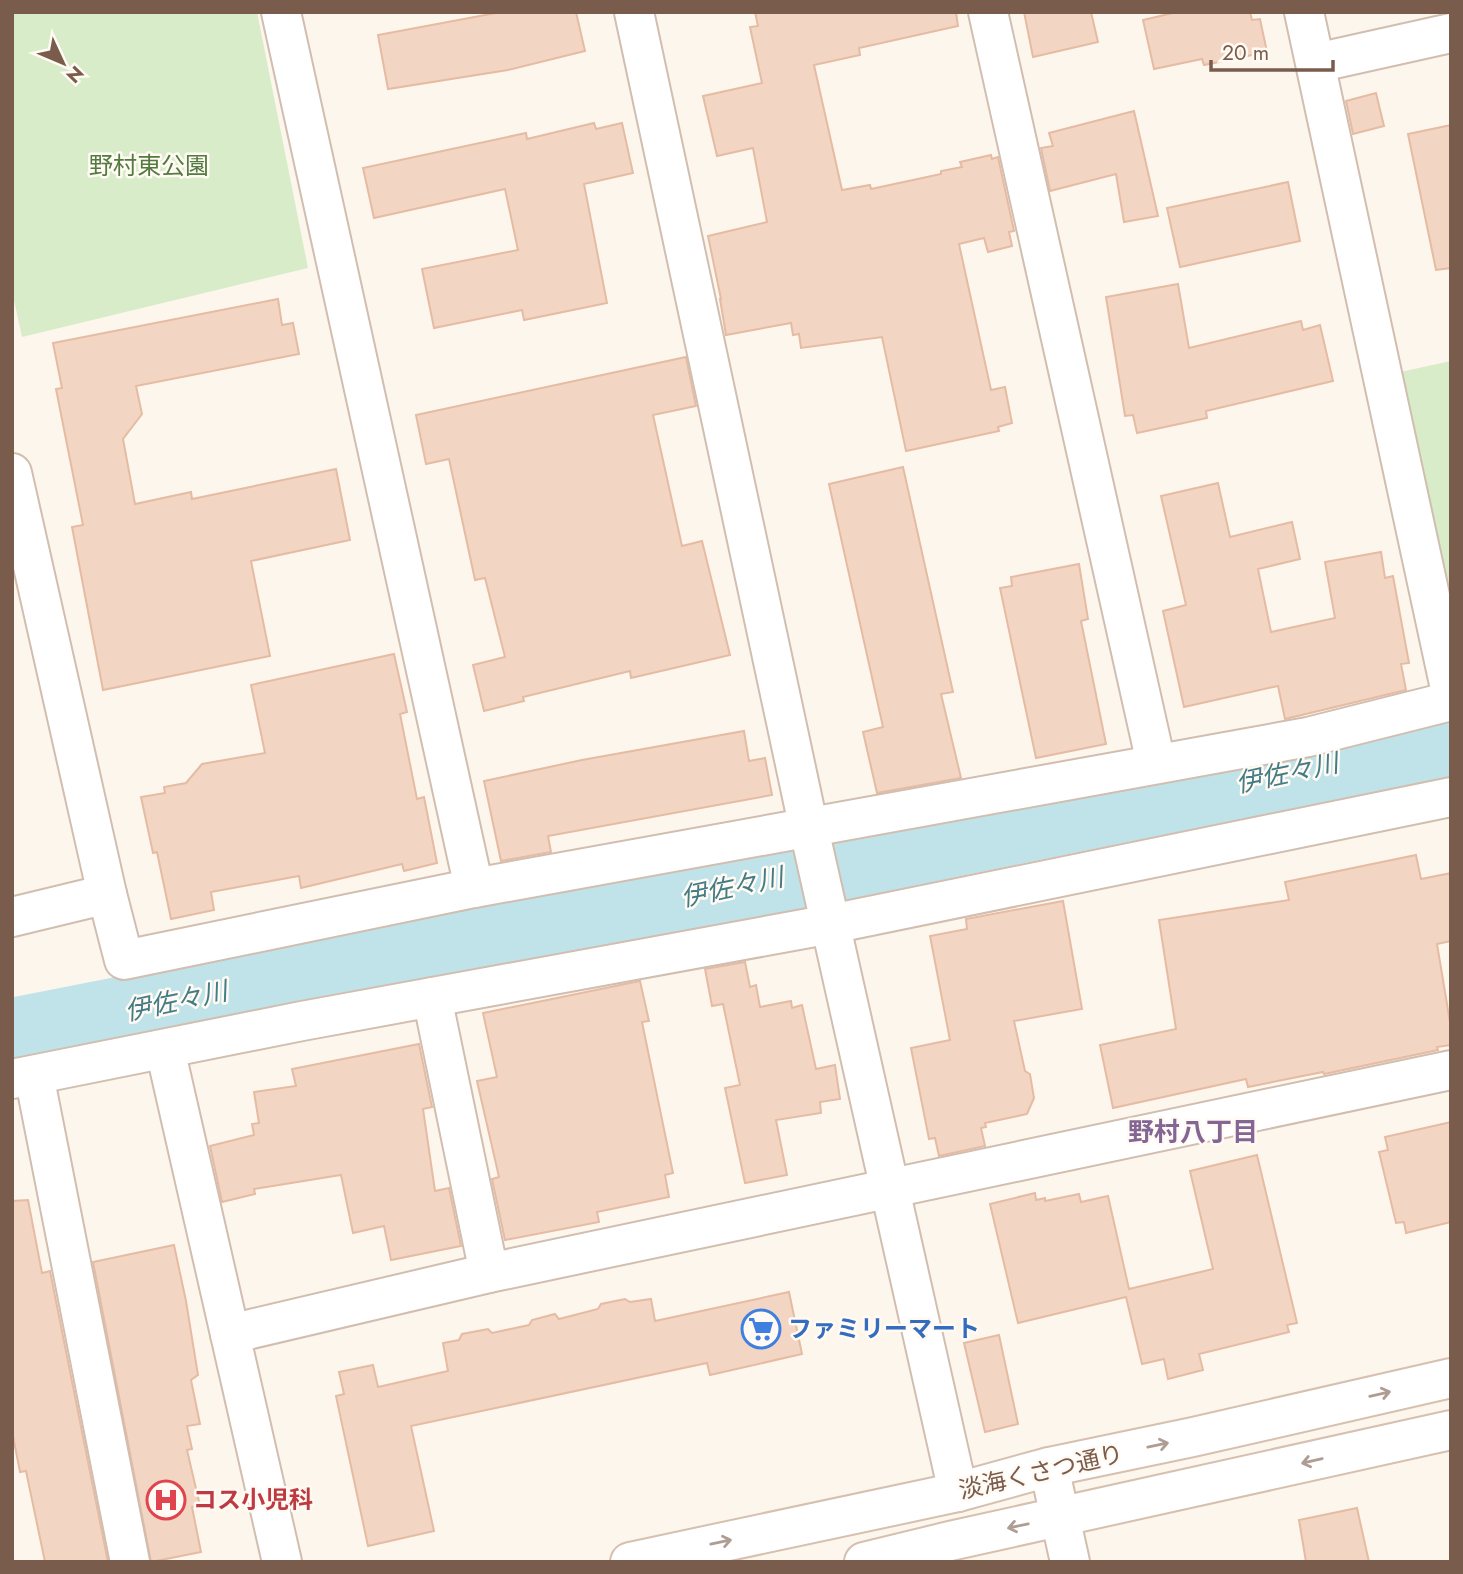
<svg xmlns="http://www.w3.org/2000/svg" width="1463" height="1574" font-family="Jost,'Noto Sans JP',sans-serif">
	<rect width="100%" height="100%" fill="#fdf6ec"/>
	<!-- green -->
	<g fill="#d8ecc9">
		<path d="M12,12H257L308,268L22,337L12,291Z"/>
		<path d="M1451,361V608L1400,372Z"/>
	</g>
	<g fill="none" stroke-linecap="round" stroke-linejoin="round">
		<!-- river -->
		<path stroke="#bfe3e8" stroke-width="74" d="M12,1035L160,1006L957,839L1451,739"/>
	</g>
	<!-- building -->
	<g fill="#f3d5c3" stroke="#e6bba3" stroke-width="2">
		<path d="M501,12H576L585,51L508,70L388,89L378,35Z"/>
		<path d="M755,12H956L958,26L859,48L860,55L814,65L842,190L870,185L871,189L941,174V171L962,167L960,162L991,155L992,159L998,157L1014,231L1009,232L1012,246L988,252L984,238L959,244L991,390L1005,387L1012,423L998,427L999,431L906,451L882,337L801,348L799,334L793,335L791,323L726,335L720,299H721L708,236L767,222L753,148L717,156L703,96L762,83L750,27L758,26Z"/>
		<path d="M1024,12H1091L1098,42L1033,57Z"/>
		<path d="M1177,12H1250L1252,20L1260,19L1267,52L1204,65L1202,59L1154,69L1143,20Z"/>
		<path d="M1376,93L1384,126L1353,134L1346,101Z"/>
		<path d="M1134,111L1158,216L1124,222L1116,174L1050,191L1041,148L1053,146L1049,133Z"/>
		<path d="M594,123L596,129L622,123L633,173L584,184L607,303L524,320L522,310L434,328L422,269L518,250L505,189L374,218L363,168L526,133L527,139Z"/>
		<path d="M1451,125V268L1436,270L1408,134Z"/>
		<path d="M1288,182L1300,241L1180,267L1167,208Z"/>
		<path d="M1178,284L1189,348L1301,321L1303,330L1320,325L1333,381L1206,411L1207,418L1137,433L1133,415L1125,416L1106,297Z"/>
		<path d="M278,299L282,325L293,323L299,354L136,386L142,414L123,439L135,504L191,492L192,499L336,469L350,540L251,561L270,656L103,690L72,527L83,525L56,389L62,388L53,343Z"/>
		<path d="M686,357L696,406L653,415L682,546L702,541L730,655L631,678L630,671L523,697L524,701L484,711L473,665L505,657L485,578L475,580L449,459L426,464L416,415Z"/>
		<path d="M903,467L953,692L941,694L961,778L877,793L863,732L883,727L829,484Z"/>
		<path d="M1218,483L1230,537L1292,522L1300,559L1258,569L1271,632L1335,618L1325,562L1381,552L1385,578L1393,576L1409,663L1401,664L1406,690L1285,719L1278,686L1184,707L1163,611L1186,605L1161,496Z"/>
		<path d="M1079,564L1088,619L1081,621L1106,744L1036,758L1000,588L1012,586L1011,577Z"/>
		<path d="M394,654L407,712L400,714L417,799L424,797L437,863L404,871L402,864L301,888L299,876L211,892L214,910L171,919L157,852L153,853L141,797L165,793L164,787L186,783L202,764L265,753L251,685Z"/>
		<path d="M744,731L749,761L765,758L772,795L548,836L551,852L501,861L484,781L582,760Z"/>
		<path d="M1416,855L1421,879L1451,873V941L1437,944L1451,1028V1045L1437,1047L1438,1050L1324,1074L1323,1072L1248,1087L1246,1079L1113,1108L1100,1045L1176,1029L1159,920L1289,900L1285,882Z"/>
		<path d="M1063,901L1082,1009L1014,1021L1025,1071L1030,1074L1034,1098L1027,1114L985,1123L986,1127L981,1128L985,1146L939,1156L935,1138L929,1139L911,1048L950,1040L930,936L967,929L966,919Z"/>
		<path d="M745,962L750,987L756,985L760,1007L791,1001L792,1008L802,1005L816,1069L835,1065L840,1099L820,1102L821,1113L776,1120L787,1175L745,1183L725,1088L740,1085L723,1004L712,1006L705,969Z"/>
		<path d="M640,981L649,1021L642,1022L673,1173L665,1175L669,1197L597,1212L599,1222L505,1240L492,1179L499,1177L477,1081L497,1077L483,1013Z"/>
		<path d="M419,1044L432,1107L423,1109L435,1191L449,1188L461,1246L391,1260L384,1226L353,1233L341,1175L254,1189L255,1194L222,1202L210,1146L254,1135L252,1124L259,1123L254,1092L296,1086L292,1069Z"/>
		<path d="M1451,1122V1222L1406,1233L1404,1222L1396,1223L1379,1152L1388,1150L1385,1137Z"/>
		<path d="M1257,1155L1297,1323L1287,1325L1289,1332L1199,1354L1203,1370L1168,1379L1164,1359L1142,1364L1126,1297L1018,1323L990,1204L1035,1193L1036,1200L1045,1198V1201L1079,1194L1081,1202L1108,1196L1129,1289L1213,1269L1190,1171Z"/>
		<path d="M28,1200L42,1273L50,1271L108,1562H45L26,1471L20,1472L12,1431V1201Z"/>
		<path d="M174,1245L186,1301L198,1375L191,1380L200,1424L187,1426L192,1449L187,1450L200,1506L192,1507L201,1552L151,1562L93,1262Z"/>
		<path d="M789,1292L802,1354L710,1375L707,1363L411,1426L434,1531L368,1546L336,1396L344,1394L339,1372L373,1365L378,1387L448,1371L443,1343L459,1340L462,1334L488,1329L492,1333L529,1325L532,1320L555,1314L559,1319L598,1309L601,1304L625,1299L630,1302L651,1299L655,1321Z"/>
		<path d="M999,1335L1018,1424L985,1432L964,1343Z"/>
		<path d="M1357,1508L1369,1562H1306L1299,1520Z"/>
	</g>
	<g fill="none" stroke-linecap="round" stroke-linejoin="round">
		<defs>
			<g id="street">
				<path d="M281,12L474,888"/>
				<path d="M634,12L809,829L958,1492"/>
				<path d="M988,12L1156,763"/>
				<path d="M1304,12L1451,693"/>
				<path d="M1316,63L1451,33"/>
				<path d="M12,473L107,894L124,960L474,888L1308,737L1451,701"/>
				<path d="M12,917L107,894"/>
				<path d="M432,997L489,1273"/>
				<path d="M165,1049L230,1334"/>
				<path d="M34,1075L130,1562"/>
				<path d="M12,1079L302,1021L831,924L1451,797"/>
				<path d="M1049,1467L1070,1562"/>
				<path d="M282,1562L230,1334L489,1273L1451,1070"/>
			</g>
			<g id="secondary">
				<path d="M630,1562L958,1492L1049,1467L1193,1437L1451,1378"/>
				<path d="M864,1562L950,1541L1451,1430"/>
			</g>
		</defs>
		<!-- street casing -->
		<use href="#street" stroke="#d1beb0" stroke-width="42"/>
		<!-- secondary casing -->
		<use href="#secondary" stroke="#d6c0b0" stroke-width="42"/>
		<!-- street -->
		<use href="#street" stroke="#fff" stroke-width="38"/>
		<!-- secondary -->
		<use href="#secondary" stroke="#fff" stroke-width="38"/>
	</g>
	<!-- one-way arrows -->
	<defs><path id="oneway-shaft" d="M-6 0H5M1.5-3L5.5 0L1.5 3" fill="none" stroke-width="1.6" stroke-linecap="round" stroke-linejoin="round" transform="scale(1.75)"/></defs>
	<g stroke="#af9d94">
		<use href="#oneway-shaft" transform="translate(1380 1394) rotate(-13)"/>
		<use href="#oneway-shaft" transform="translate(1158 1445) rotate(-12)"/>
		<use href="#oneway-shaft" transform="translate(1312 1461) rotate(167)"/>
		<use href="#oneway-shaft" transform="translate(1018 1526) rotate(168)"/>
		<use href="#oneway-shaft" transform="translate(721 1542) rotate(-12)"/>
	</g>
	<!-- icons -->
	<defs>
		<symbol id="supermarket-ring" viewBox="-11 -11 22 22"><circle r="9.5" fill="#fffaf3" stroke="#3f7fe0" stroke-width="1.5"/><path d="M-6-5.5h2.5l.6 2H6L4.5 2H-2.5L-4.4-4H-6ZM-1.5 3.2a1.3 1.3 0 1 0 .1 0ZM3 3.2a1.3 1.3 0 1 0 .1 0Z" fill="#3f7fe0"/></symbol>
		<symbol id="hospital-ring" viewBox="-11 -11 22 22"><circle r="9.5" fill="#fffaf3" stroke="#e0444e" stroke-width="1.5"/><path d="M-5-5h3v3.5h4V-5h3V5h-3V1.5h-4V5h-3Z" fill="#e0444e"/></symbol>
	</defs>
	<g fill-rule="evenodd">
		<use href="#supermarket-ring" x="739" y="1307" width="44" height="44"/>
		<use href="#hospital-ring" x="144" y="1478" width="44" height="44"/>
	</g>
	<g text-anchor="middle" stroke-width="5" stroke-linejoin="round" paint-order="stroke">
		<!-- park labels -->
		<g font-size="24" fill="#537a41" stroke="#fffaf3">
			<text x="149" y="174">野村東公園</text>
		</g>
		<!-- shop labels -->
		<g font-size="24" font-weight="bold" fill="#366cbe" stroke="#fffaf3" text-anchor="start">
			<text x="788" y="1337">ファミリーマート</text>
		</g>
		<!-- street labels -->
		<g font-size="24" fill="#7a5c4d" stroke="#fffaf3">
			<text transform="translate(1041 1472) rotate(-13)" y="8">淡海くさつ通り</text>
		</g>
		<!-- health labels -->
		<g font-size="24" font-weight="bold" fill="#be3a42" stroke="#fffaf3" text-anchor="start">
			<text x="193" y="1508">コス小児科</text>
		</g>
		<!-- water labels -->
		<g font-size="26" font-style="italic" fill="#437c86" stroke="#fffaf3">
			<text transform="translate(1287 773) rotate(-12)" y="9">伊佐々川</text>
			<text transform="translate(732 887) rotate(-12)" y="9">伊佐々川</text>
			<text transform="translate(176 1001) rotate(-12)" y="9">伊佐々川</text>
		</g>
		<!-- neighbourhood labels -->
		<g font-size="26" font-weight="bold" fill="#846695" stroke="#fffaf3">
			<text x="1193" y="1141">野村八丁目</text>
		</g>
	</g>
	<!-- border -->
	<rect width="1463" height="1574" fill="none" stroke="#7a5c4d" stroke-width="28"/>
	<!-- north arrow -->
	<g transform="translate(63 63) rotate(134)" stroke="#fffaf3" stroke-width="5" paint-order="stroke">
	<path d="M0-5L12 26L0 18L-12 26Z" fill="#7a5c4d"/>
	<text y="-10" font-size="19" font-weight="bold" text-anchor="middle" fill="#7a5c4d">N</text>
	</g>
	<!-- scale -->
	<path d="M1211 60v10h122v-10" fill="none" stroke="#7a5c4d" stroke-width="3.5"/>
	<text x="1222" y="60" font-size="21" fill="#7a5c4d" stroke="#fffaf3" stroke-width="5" paint-order="stroke">20 m</text>
</svg>
